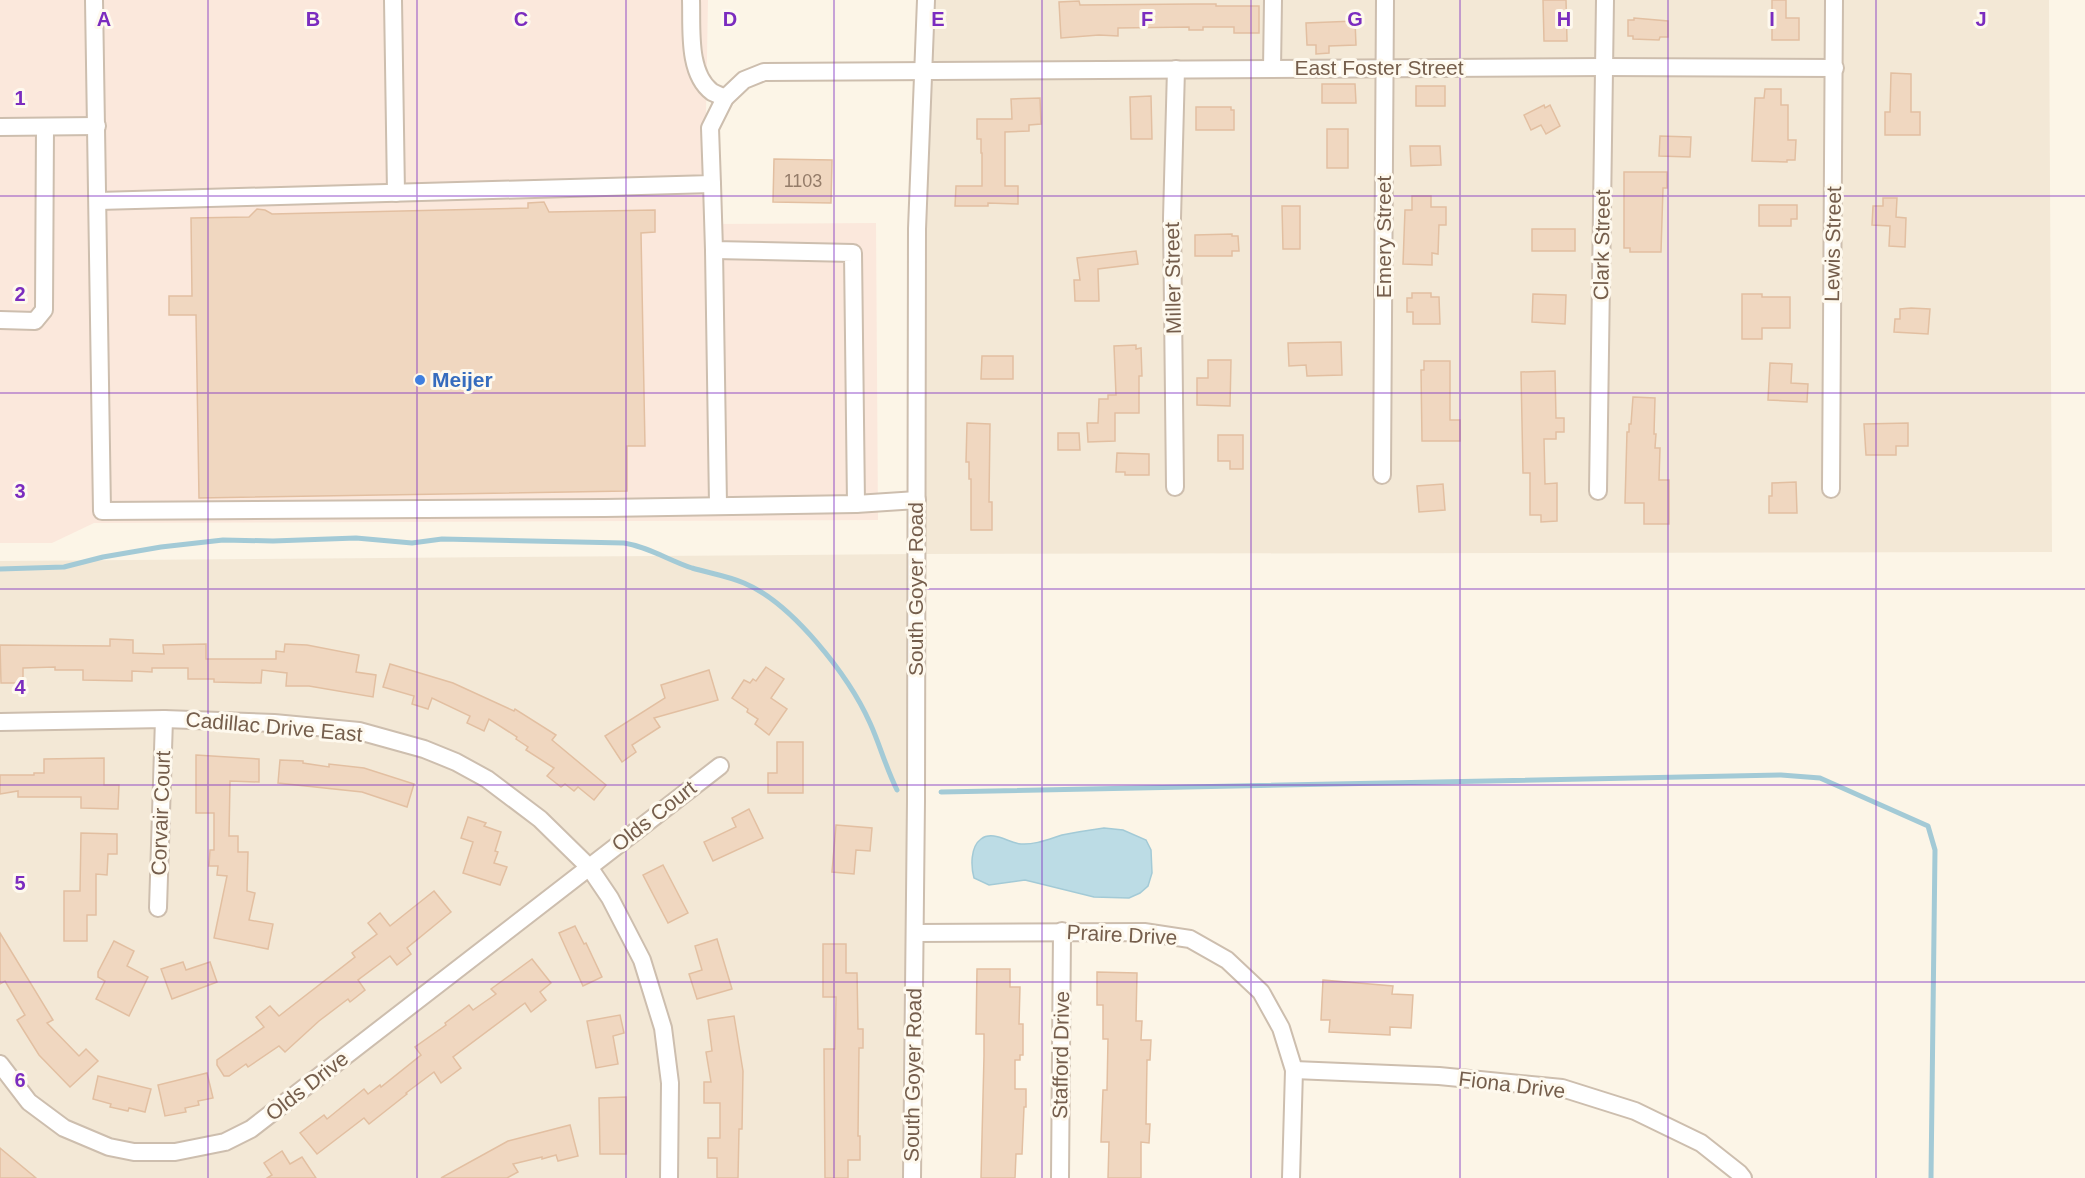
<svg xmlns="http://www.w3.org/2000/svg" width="2085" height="1178" font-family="Arial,sans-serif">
	<rect width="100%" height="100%" fill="#fcf5e7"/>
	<!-- residential -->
	<path fill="#f3e8d6" d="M925,0H2049L2052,552L917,554L912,1178H0V561L916,554Z"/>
	<!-- commercial -->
	<path fill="#fbe8dc" d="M0,0H708L704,224L876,223L878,520L94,523L52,543H0Z"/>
	<!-- water -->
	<path fill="#bcdce5" stroke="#a3cad6" stroke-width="1.5" d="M1104,828L1123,830L1146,840L1151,850L1152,873L1148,886L1140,893L1129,898L1094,897L1025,880L989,885L974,878C971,867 970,847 981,839C993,830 1009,843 1021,844C1035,845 1049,839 1062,835C1076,832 1090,830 1104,828Z"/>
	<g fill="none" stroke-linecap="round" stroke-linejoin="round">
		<!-- stream -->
		<g stroke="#a3cad6" stroke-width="5">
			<path d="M0,569L64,567L103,557L161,547L223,540L273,541L356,538L412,543L442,539L624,543C649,547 668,560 692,568C709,573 728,576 744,583C792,603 849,676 870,723C880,745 886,768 897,790"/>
			<path d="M941,792L1781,775L1820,778L1928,826L1935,850L1931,1178"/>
		</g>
	</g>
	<!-- building -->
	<g fill="#f0d7c0" stroke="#e2bfa1" stroke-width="1.5">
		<path d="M1543,0H1566L1567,41H1544Z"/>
		<path d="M1772,0H1786V18H1799V40H1772Z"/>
		<path d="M1079,1L1080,5L1194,4H1216V6H1259V33H1234V27H1203V30H1189V27L1118,28V36L1099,35L1061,38L1059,2Z"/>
		<path d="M1634,18L1668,21V37H1660L1659,40L1633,39V36H1628V20H1634Z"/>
		<path d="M1355,21L1356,45L1329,46V53L1316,54V45H1307L1306,23Z"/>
		<path d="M1891,73L1911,74V112H1920V135H1885V112H1890Z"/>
		<path d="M1322,84H1355L1356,103H1322Z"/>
		<rect x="1416" y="86" width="29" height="20"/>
		<path d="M1765,89H1781V105H1788V140H1796L1795,160H1787V162L1752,161L1755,98H1764Z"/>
		<path d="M1151,96L1152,139H1131L1130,97Z"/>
		<path d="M1040,98L1041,124L1029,125V131L1005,132V186H1018V204L988,203V206H955L956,186H982V153H981V139H977V119H1012L1011,99Z"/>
		<path d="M1544,105L1545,108L1550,105L1560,126L1546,134L1541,125L1531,130L1524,115Z"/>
		<path d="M1196,107H1231V110H1234V130H1196Z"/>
		<rect x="1327" y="129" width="21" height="39"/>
		<path d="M1660,136L1691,137L1690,157L1659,156Z"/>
		<path d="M1410,146H1440L1441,165L1411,166Z"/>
		<path d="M774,159L832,160L831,203L773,202Z"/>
		<path d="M1624,172H1667V188H1663L1661,252H1630V248H1624Z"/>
		<path d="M1412,196H1431V207H1446V225H1439L1438,254L1432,253V265L1403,264L1405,210H1412Z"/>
		<path d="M1883,198H1897L1896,217L1906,218L1905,247L1889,246L1890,226L1872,225L1873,206H1883Z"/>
		<path d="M544,202L549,212L655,210V232L641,233L645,446H627V491L199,498L196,315H169V296H192L191,218L249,217L257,209L265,210L272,214L528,208V203Z"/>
		<path d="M1759,205H1797V219H1791V226H1759Z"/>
		<path d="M1282,206H1300V249H1283Z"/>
		<rect x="1532" y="229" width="43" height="22"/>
		<path d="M1232,234V236H1238L1239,251H1232V256H1195V235Z"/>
		<path d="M1136,251L1138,264L1098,269L1099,301H1075L1074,280H1080L1077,258Z"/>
		<path d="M1412,293H1431V297H1439L1440,324H1413V312H1407V298H1412Z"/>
		<path d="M1533,294L1566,295L1565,324L1532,322Z"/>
		<path d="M1742,294H1762V297H1790V328H1762V339H1742Z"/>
		<path d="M1911,308L1930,309L1928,334L1894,332L1895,319H1900V309Z"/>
		<path d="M1341,342L1342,375L1307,376L1306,365L1289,366L1288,343Z"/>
		<path d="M1136,345V349L1141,348L1142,376H1139V413H1115V441L1088,442L1087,423H1098L1099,399H1108V395H1116L1114,346Z"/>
		<path d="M982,356H1013V379H981Z"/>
		<path d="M1208,360H1231L1230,406L1197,405V378H1208Z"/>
		<path d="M1424,361H1450V420H1460V441H1422L1421,370H1424Z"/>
		<path d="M1770,363L1792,364L1791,383L1808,384L1807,402L1768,400Z"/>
		<path d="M1555,371L1556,418H1564V432H1556V439H1544L1545,484L1557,483V521L1541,522V515H1530V473H1523L1521,372Z"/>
		<path d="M1633,397L1655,398L1654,434H1656L1655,448H1660L1659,480H1669V524H1644V503H1625L1627,432H1629V424H1631Z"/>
		<path d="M967,423L990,424L989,502H992V530H971V479H969V462H966Z"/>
		<path d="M1908,423V446H1896V455H1866L1864,424Z"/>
		<path d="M1058,433H1079L1080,450H1058Z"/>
		<path d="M1218,435H1243V469H1230V461H1218Z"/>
		<path d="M1117,453L1149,454V475H1125V472H1116Z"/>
		<path d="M1796,482L1797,513H1769V496H1772V483Z"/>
		<path d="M1443,484L1445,510L1419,512L1417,486Z"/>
		<path d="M110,639L133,640V653L164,654L163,645L206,644V659H276V651L284,652L285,644L307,645L359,655L356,672L376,675L373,697L309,686H286L287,673L262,670L261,683L214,682V679H188V668H152V672L132,671V681L83,680V670H55V667L23,668V683H1L0,645L110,646Z"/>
		<path d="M390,664L453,683L514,711L515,709L556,735L552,740L606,785L594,800L578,787L574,791L565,784L561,787L547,776L554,768L526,750L528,747L516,739L517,737L489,719L484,731L467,723L470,716L432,698L428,709L412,704L414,696L383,687Z"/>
		<path d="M766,667L784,679L771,698L787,709L769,735L755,724L758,719L747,712L748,709L732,698L744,680L750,683L753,679L756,681Z"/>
		<path d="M709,670L718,700L654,718L660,727L632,745L636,752L622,762L605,736L665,698L661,685Z"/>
		<path d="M777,742H803V793H768V773H777Z"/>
		<path d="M196,755L259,759V782L230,781L229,836H238V852H248L247,891L255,893L249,920L273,924L268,949L214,938L227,876L217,875L218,866H209L210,850H214V813H196Z"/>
		<path d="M104,758V785H119L118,809L81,808V797H18V791L0,794V775H34V773H44V759Z"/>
		<path d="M280,760L303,761V763L329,767V764L364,768L414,784L407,807L362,792L278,783Z"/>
		<path d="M749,809L763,838L713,861L704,842L736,827L732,818Z"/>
		<path d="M468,817L486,823L484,826L501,832L495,851L498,852L494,863L507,867L500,885L463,873L473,842L461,838Z"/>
		<path d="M836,825L872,828L870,851L856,850L854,874L832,872Z"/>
		<path d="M81,833L117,834V854H108L107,875L96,874V915H87V941H64V891H80Z"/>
		<path d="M663,865L688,913L668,923L643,875Z"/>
		<path d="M434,891L451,912L407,948L411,954L397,965L390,956L358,980L365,990L350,1002L348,999L319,1021L285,1052L279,1046L248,1067L246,1064L229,1076H224L217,1065V1060L264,1027L256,1017L270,1006L279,1016L355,957L352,953L377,934L368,923L380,913L390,926Z"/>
		<path d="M575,926L584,944L586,943L602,977L583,986L559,933Z"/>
		<path d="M0,933L53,1020L47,1023L79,1056L86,1049L98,1061L70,1087L39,1055L17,1020L25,1015L5,981L0,984Z"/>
		<path d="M717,939L732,989L697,999L689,974L702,970L695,946Z"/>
		<path d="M114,941L134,951L127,966L148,977L129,1016L96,999L105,981L98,977V972Z"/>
		<path d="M823,944H846V973H857L858,1029H863V1048H859L858,1136H860V1160H848V1178H825L824,1049H835L836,997H823Z"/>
		<path d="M532,959L551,983L540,992L546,1000L531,1012L525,1003L453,1057L461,1068L441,1083L434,1072L406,1093L407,1094L369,1124L364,1118L317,1154L300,1133L324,1115L327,1119L364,1089L368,1094L380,1085L381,1087L421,1055L415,1047L446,1025L445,1023L469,1005L473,1010L496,994L491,989Z"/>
		<path d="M183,962L186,970L210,962L217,982L172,999L161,969Z"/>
		<path d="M977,969H1010V987H1020L1019,1024H1023V1055H1020V1060H1015V1089H1026V1107H1024L1022,1154H1016L1015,1178H981L984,1056V1034H976Z"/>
		<path d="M1097,972L1137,973L1136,1021H1142L1141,1040H1151L1150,1060H1147L1146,1124H1150L1149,1143L1141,1142V1178H1108L1109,1142H1101L1103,1090H1107L1108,1039H1103V1005H1097Z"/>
		<path d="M1323,980L1393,986L1392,994L1413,995L1411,1028L1390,1027V1035L1329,1032L1330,1020H1321Z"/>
		<path d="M620,1015L624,1033L613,1036L618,1064L596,1068L587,1021Z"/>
		<path d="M734,1016L743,1071L742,1129H739L738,1178H717V1158H708V1138H720V1103H704V1082H711L706,1052L712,1051L708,1020Z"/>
		<path d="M207,1073L213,1098L198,1101L199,1105L185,1108L186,1112L165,1116L158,1085Z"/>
		<path d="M98,1076L151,1089L145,1112L129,1108L128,1111L110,1107L111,1104L93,1099Z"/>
		<path d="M626,1097V1154H600L599,1098Z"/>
		<path d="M570,1125L578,1156L558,1161L556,1155L542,1159V1157L513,1164L518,1172L507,1178H441L508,1141Z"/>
		<path d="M0,1148L36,1178H0Z"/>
		<path d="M282,1151L290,1164L302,1157L316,1178H267L272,1175L264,1163Z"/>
	</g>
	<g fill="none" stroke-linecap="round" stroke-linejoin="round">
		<defs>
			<g id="minor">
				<path d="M94,0L102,511L604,508L856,504L917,500"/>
				<path d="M393,0L396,193"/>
				<path d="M691,0C692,28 687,73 712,92C716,94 721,96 725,98"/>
				<path d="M1272,69L1273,0"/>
				<path d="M0,127L97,126"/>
				<path d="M712,184L714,250L853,253L856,504"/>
				<path d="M98,201L712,184L710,128L725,98L744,80L764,72L1604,67L1835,68"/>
				<path d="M714,250L718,504"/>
				<path d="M0,320L35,321L44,310L45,127"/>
				<path d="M1382,475L1385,0"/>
				<path d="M1175,487L1172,218L1176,69"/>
				<path d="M1831,489L1834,0"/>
				<path d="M1598,491L1605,0"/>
				<path d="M0,722L164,719L274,723L359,731L424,749L456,762L487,779L540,819L589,867L610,898L642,960L663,1028L670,1083L669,1178"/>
				<path d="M158,908L164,719"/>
				<path d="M915,933L1144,932L1190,939L1227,960L1261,992L1281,1028L1294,1070L1291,1178"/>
				<path d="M0,1064L29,1102L64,1128L109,1147L134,1152H175L225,1142L251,1129L720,766"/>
				<path d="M1294,1070L1439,1076L1562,1088L1635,1111L1701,1143L1739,1173L1743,1178"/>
				<path d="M912,1178L916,801L917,229L926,0"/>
				<path d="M1060,1178L1062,931"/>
			</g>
		</defs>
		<!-- minor casing -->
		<use href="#minor" stroke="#cdbeae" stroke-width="20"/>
		<!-- minor -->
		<use href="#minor" stroke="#fff" stroke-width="16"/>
	</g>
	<!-- grid -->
	<path fill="none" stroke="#7b2cbf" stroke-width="1.5" stroke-opacity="0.55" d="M208,0V1178M417,0V1178M626,0V1178M834,0V1178M1042,0V1178M1251,0V1178M1460,0V1178M1668,0V1178M1876,0V1178M0,196H2085M0,393H2085M0,589H2085M0,785H2085M0,982H2085"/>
	<!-- markers -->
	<circle fill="#3f7fe0" stroke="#fef9ee" stroke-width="2" cx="420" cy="380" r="6"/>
	<g text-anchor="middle" stroke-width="6" stroke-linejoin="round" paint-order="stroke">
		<!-- number labels -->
		<g font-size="18" fill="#947c69">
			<text x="803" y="187">1103</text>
		</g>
		<!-- street labels -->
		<g font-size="21" fill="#755e4c" stroke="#fef9ee">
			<text x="1379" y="75">East Foster Street</text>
			<text transform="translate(1384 237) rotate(-90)" y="7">Emery Street</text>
			<text transform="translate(1833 244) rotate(-89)" y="7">Lewis Street</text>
			<text transform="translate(1602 245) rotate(-89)" y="7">Clark Street</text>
			<text transform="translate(1173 278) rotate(-91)" y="7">Miller Street</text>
			<text transform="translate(916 589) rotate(-90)" y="7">South Goyer Road</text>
			<text transform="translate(274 727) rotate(5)" y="7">Cadillac Drive East</text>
			<text transform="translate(161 813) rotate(-88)" y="7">Corvair Court</text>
			<text transform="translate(654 816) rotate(-38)" y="7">Olds Court</text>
			<text transform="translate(1122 935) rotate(3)" y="7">Praire Drive</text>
			<text transform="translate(1061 1055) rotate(-89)" y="7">Stafford Drive</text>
			<text transform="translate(913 1075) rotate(-89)" y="7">South Goyer Road</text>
			<text transform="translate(1512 1085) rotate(7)" y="7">Fiona Drive</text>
			<text transform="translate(307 1086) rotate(-38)" y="7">Olds Drive</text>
		</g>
		<!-- shop labels -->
		<g font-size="21" font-weight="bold" fill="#366cbe" stroke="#fef9ee" text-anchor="start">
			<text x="432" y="387">Meijer</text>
		</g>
	</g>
	<g font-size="20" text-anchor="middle" font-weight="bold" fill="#7b2cbf" stroke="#fef9ee" stroke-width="6" stroke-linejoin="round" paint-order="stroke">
		<text x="104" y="26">A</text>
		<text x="313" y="26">B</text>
		<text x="521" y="26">C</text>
		<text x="730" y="26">D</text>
		<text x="938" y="26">E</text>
		<text x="1147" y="26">F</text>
		<text x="1355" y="26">G</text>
		<text x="1564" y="26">H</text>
		<text x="1772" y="26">I</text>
		<text x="1981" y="26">J</text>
		<text x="20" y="105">1</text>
		<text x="20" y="301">2</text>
		<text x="20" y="498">3</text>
		<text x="20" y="694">4</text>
		<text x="20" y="890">5</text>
		<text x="20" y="1087">6</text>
	</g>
</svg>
